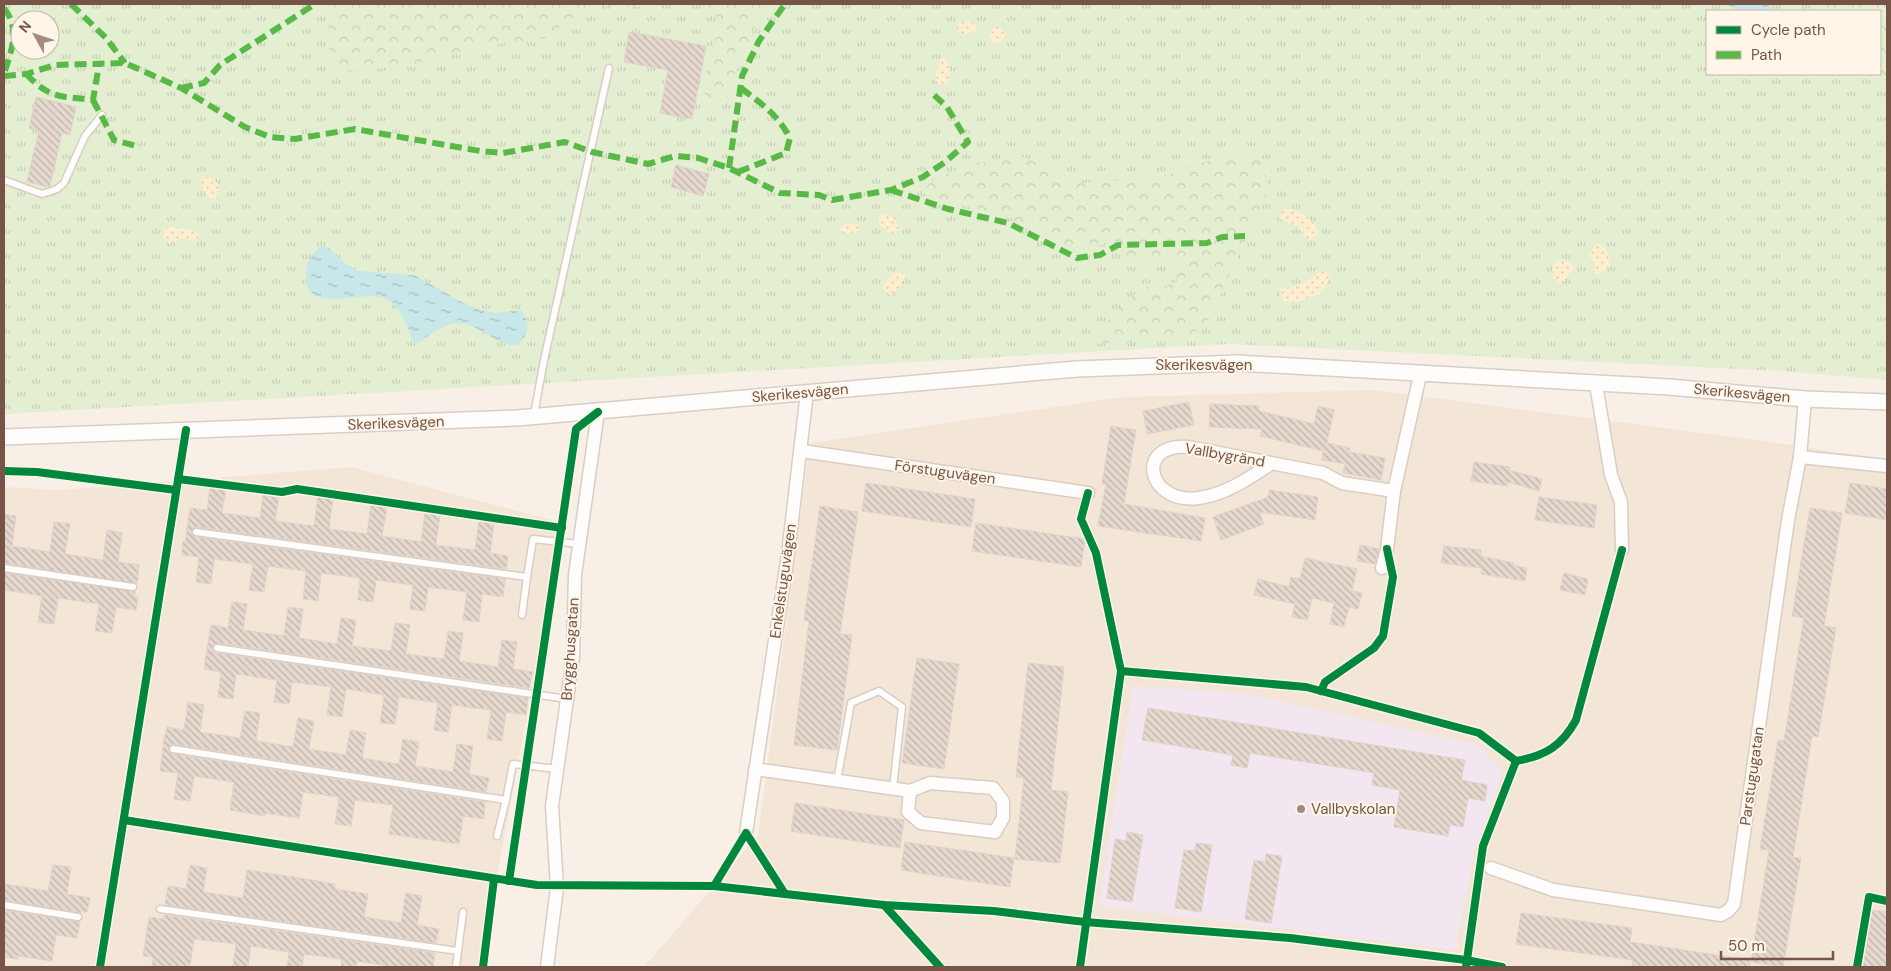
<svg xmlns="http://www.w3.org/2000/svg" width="1891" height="971" font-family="'DM Sans',sans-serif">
	<defs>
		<pattern id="grass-tufts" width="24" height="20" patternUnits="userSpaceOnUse" patternTransform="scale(1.25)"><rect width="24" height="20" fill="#e4eed1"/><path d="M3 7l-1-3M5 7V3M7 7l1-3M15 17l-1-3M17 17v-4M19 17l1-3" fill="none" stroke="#c7ceb5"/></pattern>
		<pattern id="forest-crowns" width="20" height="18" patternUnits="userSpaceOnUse" patternTransform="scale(1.25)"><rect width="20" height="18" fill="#e4eed1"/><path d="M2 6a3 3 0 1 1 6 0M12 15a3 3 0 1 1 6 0" fill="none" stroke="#c7ceb5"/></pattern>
		<pattern id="sand-dots" width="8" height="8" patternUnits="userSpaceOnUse" patternTransform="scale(1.25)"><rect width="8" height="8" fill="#fceece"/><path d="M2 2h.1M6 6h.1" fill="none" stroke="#dcceb2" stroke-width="1.8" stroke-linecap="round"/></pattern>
		<pattern id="water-ripples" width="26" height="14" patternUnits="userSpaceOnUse" patternTransform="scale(1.25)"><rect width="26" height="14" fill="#c8e7e8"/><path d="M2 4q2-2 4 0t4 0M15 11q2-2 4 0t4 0" fill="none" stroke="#a7bebe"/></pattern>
		<pattern id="building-back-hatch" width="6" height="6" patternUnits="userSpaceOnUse" patternTransform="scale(1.25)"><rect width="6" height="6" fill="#e4d8cf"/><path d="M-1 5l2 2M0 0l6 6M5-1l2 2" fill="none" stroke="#beb2aa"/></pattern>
	</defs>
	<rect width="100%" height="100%" fill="#f8f0e7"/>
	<!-- residential -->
	<g fill="#f4e6d7">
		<path d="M1373,390L1772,442L1887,460V967H644L758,835L810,443L1122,397Z"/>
		<path d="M351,467L563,523L480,967H4V487L59,490Z"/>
	</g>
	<!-- education -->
	<path fill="#f2e6f1" d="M1133,686L1248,694L1478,745L1503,771L1475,848L1455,950L1099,906Z"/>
	<!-- grass -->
	<path fill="url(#grass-tufts)" fill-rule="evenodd" d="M4,4H1887V380L1782,371L1228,344L4,414ZM1707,11H1880V74H1707ZM20,20H50V50H20Z"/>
	<!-- forest -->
	<g fill="url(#forest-crowns)">
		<path d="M332,4H656L646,7L600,6L568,20L546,38L472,48L415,64L360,71L331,68L328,19Z"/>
		<path d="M701,4H764L734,76L726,102H714L703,92V82L720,24L711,9Z"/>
		<path d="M1808,4H1887V81L1875,74H1880V11H1810Z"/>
		<path d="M1233,153L1261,158L1269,190L1208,321L1191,336L1096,344C1104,319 1124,304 1143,287H1164L1177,281L1176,265L1163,257L1134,263L1110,241L1091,249L1077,250L1013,219L971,207L929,199L922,191L931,182L967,164L1023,157L1082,183L1160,177Z"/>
	</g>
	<!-- sand -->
	<g fill="url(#sand-dots)">
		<path d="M967,20L977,26V31L963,35L958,33L956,24Z"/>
		<circle cx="997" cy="35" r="8"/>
		<path d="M941,58H945L949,64L950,80L944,85L938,84L935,79Z"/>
		<path d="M206,177L212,178L220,186L217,199L209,198L200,183L201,178Z"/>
		<path d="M1286,208C1300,210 1315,220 1319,233L1311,240L1306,238L1298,227L1280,219L1281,211Z"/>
		<path d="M884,213L893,217L900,227L896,233L892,234L879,224V216Z"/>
		<path d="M850,223L858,225L861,230L848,234L840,231L841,226Z"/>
		<path d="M170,227L194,230L200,234L196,241L183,238L175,243H169L163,237L165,228Z"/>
		<path d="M1597,244L1603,245L1610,255L1609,266L1598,275L1595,274L1594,263L1588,254Z"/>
		<path d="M1558,259L1570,262L1574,268L1561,284L1553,279V266Z"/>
		<path d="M902,272L905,275C903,284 899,292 890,296L883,288L884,283L895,273Z"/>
		<path d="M1319,272H1327L1331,277L1320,294L1294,303L1284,301L1280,295L1281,289L1304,283Z"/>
	</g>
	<!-- water -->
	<g fill="url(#water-ripples)">
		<path d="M1724,4H1770L1772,11H1734L1733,7Z"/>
		<path d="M320,247H327L346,264L358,271L414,275L469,306L486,311L496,313L521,310C531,323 529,334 518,345C492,347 475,316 448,325C436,329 428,337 417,344L412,341C407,325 400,301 380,297C359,292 304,314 306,276C306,263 310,255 320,247Z"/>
	</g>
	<!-- building -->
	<g fill="url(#building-back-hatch)" stroke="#e1d3c9">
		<path d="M629,32L706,46L692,119L660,113L668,70L624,62Z"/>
		<path d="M36,97L76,107L70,135L62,133L50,186L48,187L27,182L39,131L29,128Z"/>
		<path d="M676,165L709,174L703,196L671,187Z"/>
		<path d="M1189,402L1194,425L1147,434L1143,411Z"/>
		<path d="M1210,404L1259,406V411L1314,424L1318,406L1334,410L1327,443L1350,448L1349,452L1385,458L1381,480L1343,473L1345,464L1322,460L1323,451L1260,436L1262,429L1209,427Z"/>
		<path d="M1111,426L1136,430L1124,504L1205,518L1201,541L1098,526L1106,484H1102Z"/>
		<path d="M1474,462L1510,467L1509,470L1542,479L1539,491L1508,482L1507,486L1471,481Z"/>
		<path d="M866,483L975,499L971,527L862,511Z"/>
		<path d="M1850,483L1887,489V520L1845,513Z"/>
		<path d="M210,487L226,489L222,513L260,518L263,495L279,498L275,521L314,526L318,496L333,498L329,529L367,534L371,504L387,507L382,536L421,542L425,513L440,515L436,545L475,550L479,521L494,523L490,553L508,556L506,569L197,527L191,532L195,537L505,579L503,597L482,594L479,622L463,620L467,592L428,587L425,611L410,609L413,585L376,580L373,602L358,600L360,578L321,573L318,601L303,599L306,571L268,566L264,592L249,590L253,564L214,559L211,584L196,582L199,557L182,555L183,541L185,542L190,508L207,510Z"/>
		<path d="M1269,490L1318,497L1315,520L1259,512L1264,524L1221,540L1213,517L1268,497Z"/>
		<path d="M1539,497L1597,505L1594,528L1535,520Z"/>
		<path d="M820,506L858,512L840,634L852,635L837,750L794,745L809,621L804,620Z"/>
		<path d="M1810,508L1842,513L1824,626L1836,628L1818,737L1812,736L1793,857L1801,858L1783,967L1751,962L1769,850L1760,849L1778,740L1784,741L1804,618L1792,616Z"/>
		<path d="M4,514L16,516L12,546L50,552L54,522L70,524L65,554L103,560L107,530L122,533L118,562L139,565L137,584L4,563Z"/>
		<path d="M976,523L1085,539L1081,567L972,551Z"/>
		<path d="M1360,545L1379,549L1375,564L1357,561Z"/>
		<path d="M1444,546L1481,550V556L1514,563L1513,565L1527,568L1525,581L1481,574L1482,568L1441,563Z"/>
		<path d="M1305,558L1357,569L1352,591L1362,593L1358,609L1349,607L1344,627L1330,624L1334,603L1312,598L1307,620L1292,617L1295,604L1254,595L1258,579L1289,587L1291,577L1300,579Z"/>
		<path d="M4,573L135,591V597H138L136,610L116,607L112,633L95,631L99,604L58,598L54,624L38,622L42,596L4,590Z"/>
		<path d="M1564,573L1588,579L1585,595L1560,590Z"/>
		<path d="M232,602L247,604L243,630L284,636L288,607L303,609L299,638L337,644L341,618L356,620L352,646L391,651L395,623L410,625L406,654L444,659L448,631L463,633L459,661L498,667L502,640L517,642L513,669L533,672L529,688L218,643L212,648L216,653L528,698L526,715L506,712L502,741L487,739L491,710L452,705L448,732L434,730L438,703L399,697L395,724L380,723L384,695L346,689L342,717L327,715L331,687L292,682L289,704L274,702L277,680L236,674L233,699L218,697L221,672L204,669L206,656L211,625L228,628Z"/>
		<path d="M917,658L959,664L944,769L902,763Z"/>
		<path d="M1028,663L1064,667L1051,790L1068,792L1060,863L1015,859L1024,778L1016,777Z"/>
		<path d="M188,702L204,705L200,732L240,738L245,711L260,713L256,741L293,747L298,718L314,721L309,749L346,755L350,730L366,733L362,758L399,764L403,739L419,742L415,766L453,772L457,744L473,746L469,774L489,778L486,792L174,744L168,749L172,754L485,802L484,819L463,816L459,844L389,834L393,805L355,800L351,826L335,824L339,797L303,792L299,818L265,813V816L230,810L234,782L194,776L190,801L174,799L178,773L160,771L164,739L167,727L184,730Z"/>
		<path d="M1148,708L1465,760L1461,780L1487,785L1485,801L1468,798L1463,827L1450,825L1448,836L1394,827L1400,790L1372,785L1374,773L1250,753L1247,768L1231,765L1233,755L1142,740Z"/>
		<path d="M795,803L904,820L900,848L791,831Z"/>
		<path d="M1127,832L1143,835L1132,902L1107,898L1115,839L1126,841Z"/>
		<path d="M905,842L1014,858L1010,887L901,870Z"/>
		<path d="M1196,843L1212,845L1201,912L1175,908L1184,850L1195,851Z"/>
		<path d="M1266,854L1282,856L1271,923L1245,919L1254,860L1265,862Z"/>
		<path d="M53,865L71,867L67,894L90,898L87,912L81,911V913L4,900V884L48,891Z"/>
		<path d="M190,865L207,868L203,892L243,898L247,870L300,878L335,884V889L368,894L364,917L401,923L406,893L422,896L417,925L439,929L436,943L165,905L168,886L186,889Z"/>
		<path d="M4,910L80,922L77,938L56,935L52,961L18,956V959L4,957Z"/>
		<path d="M1872,910L1887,912V967H1863Z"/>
		<path d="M1521,913L1632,928L1630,942L1750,960L1749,967H1632L1633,960L1516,944Z"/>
		<path d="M164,915L435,953L433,967H395L357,961L356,967H341L342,959L304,954L302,967H287L289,952L251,946L248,967H233L236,944L194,939L190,967H152L153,957L143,956L149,917L163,919Z"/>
	</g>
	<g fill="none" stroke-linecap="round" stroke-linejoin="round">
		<defs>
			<g id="service">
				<path d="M4,180L42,194L57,189L64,183L85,136L102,115"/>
				<path d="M534,415L544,360L609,68"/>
				<path d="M196,532L527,577L533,539L579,544"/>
				<path d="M4,568L133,587"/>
				<path d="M522,615L527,577"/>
				<path d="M217,648L567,699"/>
				<path d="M173,749L506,800L513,764L557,769"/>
				<path d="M837,781L851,703L879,691L902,707L893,788"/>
				<path d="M497,836L506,800"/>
				<path d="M4,905L78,917"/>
				<path d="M160,909L458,951L456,967"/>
				<path d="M458,951L463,912"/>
				<path d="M483,967L494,879"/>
			</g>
			<g id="minor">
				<path d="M1596,384L1611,475L1621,502L1622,550"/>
				<path d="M802,451L1088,493"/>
				<path d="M1800,457L1887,466"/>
				<path d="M1272,463C1249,478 1227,494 1199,498C1147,505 1134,443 1188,447L1323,473L1342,483L1394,491L1420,375"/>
				<path d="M1382,568L1387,549L1394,491"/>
				<path d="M755,769L910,791L930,783L993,788L1003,801V818L995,832L921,823L908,812L910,791"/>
				<path d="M746,833L788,554L807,392"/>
				<path d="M1491,868L1553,890L1721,915L1728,911L1734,904L1788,520L1800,457L1805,399"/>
				<path d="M547,967L557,887L552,806L573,657L575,575L598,412"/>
			</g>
			<path id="tertiary" d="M4,437L517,418L1077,369L1237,363L1669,387L1805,399L1887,402"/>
		</defs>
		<!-- service casing -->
		<use href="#service" stroke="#d9cdc5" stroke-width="9"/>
		<!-- minor casing -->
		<use href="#minor" stroke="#d9cdc5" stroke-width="15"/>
		<!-- tertiary casing -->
		<use href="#tertiary" stroke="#d9cdc5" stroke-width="18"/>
		<!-- service -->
		<use href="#service" stroke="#fefdfb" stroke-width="6"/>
		<!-- minor -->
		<use href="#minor" stroke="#fefdfb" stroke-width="12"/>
		<!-- tertiary -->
		<use href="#tertiary" stroke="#fefdfb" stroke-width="15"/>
		<!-- quiet -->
		<g stroke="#58b947" stroke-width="6" stroke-dasharray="12 6" stroke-linecap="butt">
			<path d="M71,4L106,38L125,63"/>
			<path d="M4,8C21,30 11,51 4,74"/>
			<path d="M26,74C50,99 60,96 93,100L99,65"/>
			<path d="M4,76L26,74L55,65L125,63L181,88L245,127L270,137L295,139L355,129L480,151L503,153L565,142L592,152L648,164L675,156L698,158L729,168L780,193L819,195L832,200L891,190L923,177L945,162L968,142L947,107L934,95"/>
			<path d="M181,88L204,83L220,65L315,4"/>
			<path d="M93,100L114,140L140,147"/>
			<path d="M729,168L742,76L759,41L785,4"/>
			<path d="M738,172L786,153L790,138C777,114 762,104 741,88"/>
			<path d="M891,190L948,209L1008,223L1077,258L1100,255L1118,245L1207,243L1222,237L1245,236"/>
		</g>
		<defs>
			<g id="cycleway">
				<path d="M4,471L37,472L176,490"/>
				<path d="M178,479L282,492L297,489L562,528"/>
				<path d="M1121,671L1306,687L1479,733L1516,761C1545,756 1562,746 1576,720L1622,550"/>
				<path d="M1321,691L1325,682L1374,648L1383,636L1393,577L1387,549"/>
				<path d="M124,820L537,885L714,886L884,905L994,911L1085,922L1290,938L1466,960L1502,967"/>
				<path d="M509,881L576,429L598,412"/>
				<path d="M714,886L746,833L785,894"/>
				<path d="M884,905L940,967"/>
				<path d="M100,967L186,430"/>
				<path d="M483,967L494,879"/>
				<path d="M1080,967L1121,671L1096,553L1081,519L1088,493"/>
				<path d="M1466,967L1483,846L1516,761"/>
				<path d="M1857,967L1869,897L1887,901"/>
			</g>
		</defs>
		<!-- cycleway casing -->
		<use href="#cycleway" stroke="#fff5e9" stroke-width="11"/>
		<!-- cycleway -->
		<use href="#cycleway" stroke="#00873e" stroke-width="8"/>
	</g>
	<!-- markers -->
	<circle fill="#a48b7e" stroke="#fff5e9" stroke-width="2" cx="1301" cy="809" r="5"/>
	<g text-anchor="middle" stroke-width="4" stroke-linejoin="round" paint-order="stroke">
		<!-- street labels -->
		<g font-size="15" fill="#775546" stroke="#fff5e9">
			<text x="1204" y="370">Skerikesvägen</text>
			<text transform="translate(800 393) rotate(-5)" y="5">Skerikesvägen</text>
			<text transform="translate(1742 393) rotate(5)" y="5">Skerikesvägen</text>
			<text transform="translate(396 423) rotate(-2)" y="5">Skerikesvägen</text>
			<text transform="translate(1225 455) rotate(10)" y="5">Vallbygränd</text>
			<text transform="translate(945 472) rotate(8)" y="5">Förstuguvägen</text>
			<text transform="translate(783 581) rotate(-82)" y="5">Enkelstuguvägen</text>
			<text transform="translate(570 649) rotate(-86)" y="5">Brygghusgatan</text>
			<text transform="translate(1752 776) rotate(-82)" y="5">Parstugugatan</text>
		</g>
		<!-- poi labels -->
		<g font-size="15" fill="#775546" stroke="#fff5e9" text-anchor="start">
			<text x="1311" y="814">Vallbyskolan</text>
		</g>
	</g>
	<!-- border -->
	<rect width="1891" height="971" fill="none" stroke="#775546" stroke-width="10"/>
	<!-- legend -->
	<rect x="1706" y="10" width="175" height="65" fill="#fff5e9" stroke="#c9b5a8"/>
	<rect x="1716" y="26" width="25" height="8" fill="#00873e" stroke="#c9b5a8"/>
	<text x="1751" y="35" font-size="15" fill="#775546">Cycle path</text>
	<rect x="1716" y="51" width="25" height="8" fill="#58b947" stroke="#c9b5a8"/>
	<text x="1751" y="60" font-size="15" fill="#775546">Path</text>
	<!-- north arrow -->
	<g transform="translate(35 35) rotate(310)"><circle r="24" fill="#fff5e9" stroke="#c9b5a8"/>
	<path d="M0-4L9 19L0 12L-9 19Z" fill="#a48b7e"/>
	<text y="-8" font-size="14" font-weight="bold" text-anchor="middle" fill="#775546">N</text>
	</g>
	<!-- scale -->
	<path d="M1721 951v8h112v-8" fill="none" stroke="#775546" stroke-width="2.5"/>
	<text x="1728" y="951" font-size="15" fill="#775546" stroke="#fff5e9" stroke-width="4" paint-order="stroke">50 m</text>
</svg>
